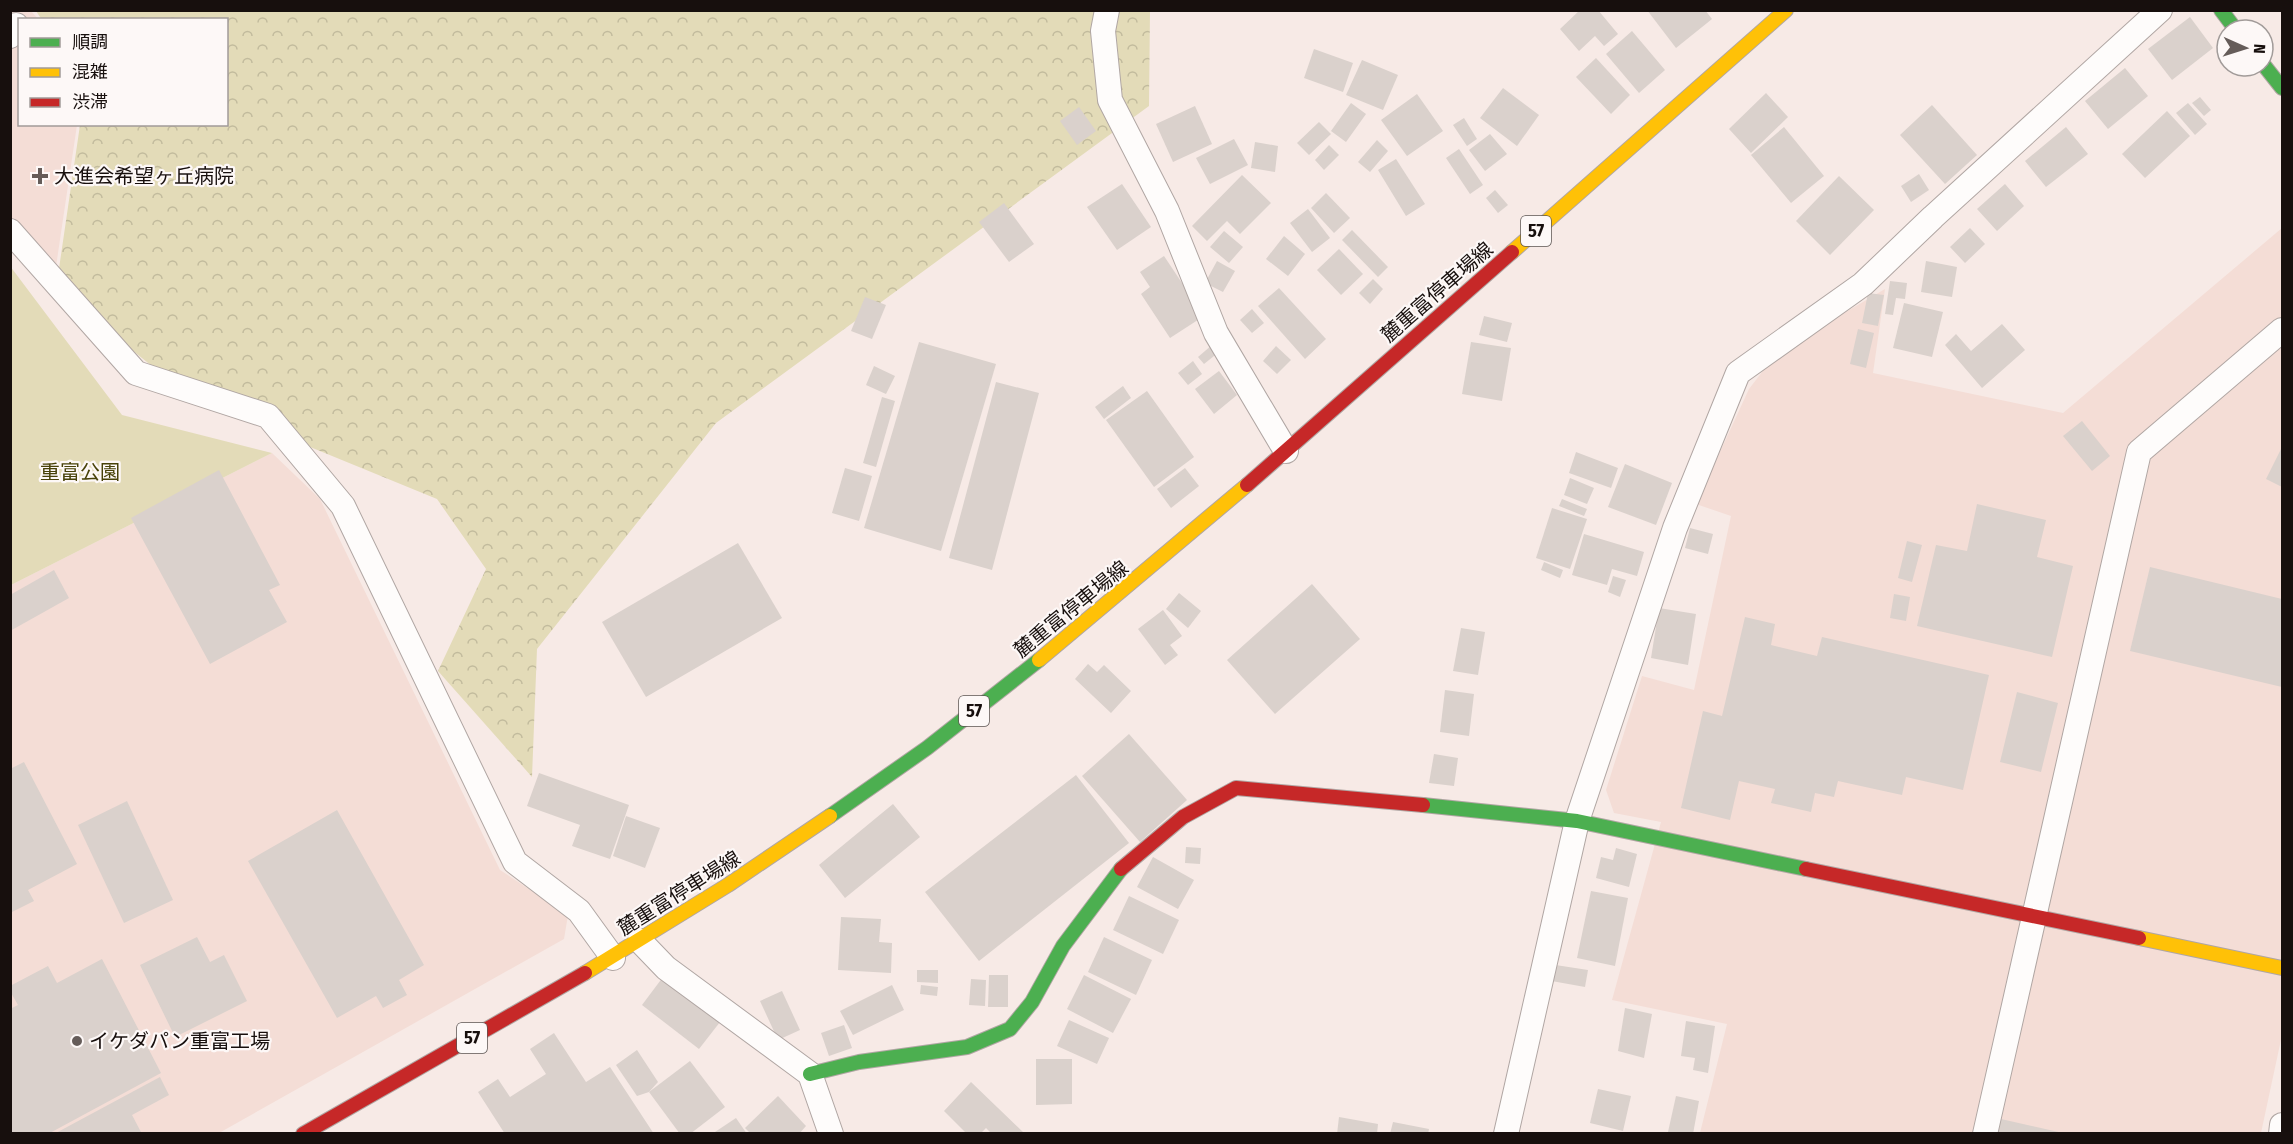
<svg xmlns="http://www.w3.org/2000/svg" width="2293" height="1144" font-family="'Fira Sans Condensed','Noto Sans JP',sans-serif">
	<defs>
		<pattern id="forest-crowns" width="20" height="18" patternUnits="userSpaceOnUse" patternTransform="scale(1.5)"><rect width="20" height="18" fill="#e3dbb8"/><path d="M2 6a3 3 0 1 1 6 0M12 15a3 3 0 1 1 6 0" fill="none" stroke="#c2bb9d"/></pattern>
	</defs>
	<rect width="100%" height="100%" fill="#f7eae6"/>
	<!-- built -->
	<g fill="#f4ddd6">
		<path d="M10,11H31L38,19L20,20V124L77,125L54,280L11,228Z"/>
		<path d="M2282,228V1035L2261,1133H1700L1727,1024L1612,1000L1661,822L1614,813L1606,790L1642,676L1694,690L1731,516L1696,504L1749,389L1769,363L1839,316L1885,289L1873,373L2063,413Z"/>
		<path d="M272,453L320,499L500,870L568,915L564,939L219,1133L11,1134V585Z"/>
	</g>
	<!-- forest -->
	<path fill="url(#forest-crowns)" d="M36,11H1150L1149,106L716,423L537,649L532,777L438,671L486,569L437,499L193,399L56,289L80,125L226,124V20H42Z"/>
	<!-- park -->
	<path fill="#e3dbb8" d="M10,266L122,415L272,453L11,585Z"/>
	<!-- building -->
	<g fill="#dad1cc">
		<path d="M1580,10H1598L1618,34L1604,46L1595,36L1579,51L1560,29Z"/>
		<path d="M1647,10H1705L1712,19L1676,48Z"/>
		<path d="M2190,17L2213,48L2172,80L2148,49Z"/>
		<path d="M1632,31L1665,70L1639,93L1606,54Z"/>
		<path d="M1314,49L1353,63L1343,92L1304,78Z"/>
		<path d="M1596,58L1630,95L1611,114L1576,77Z"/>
		<path d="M1362,60L1398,75L1383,110L1346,95Z"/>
		<path d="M2125,68L2148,96L2108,129L2085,101Z"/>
		<path d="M1503,88L1539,115L1517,146L1480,118Z"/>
		<path d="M1766,93L1788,117L1751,153L1729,129Z"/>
		<path d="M1417,94L1443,131L1407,156L1381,120Z"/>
		<path d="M2200,97L2211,110L2204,116L2192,103Z"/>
		<path d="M1351,103L1366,114L1346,142L1331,131Z"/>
		<path d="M2188,103L2207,124L2195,135L2176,113Z"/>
		<path d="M1932,105L1977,155L1945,184L1900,135Z"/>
		<path d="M1195,106L1212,144L1173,162L1156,124Z"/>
		<path d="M1079,107L1096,131L1077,145L1060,121Z"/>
		<path d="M2167,111L2190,136L2145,178L2122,154Z"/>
		<path d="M1464,118L1477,139L1467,146L1453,125Z"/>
		<path d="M1319,122L1331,134L1309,155L1297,143Z"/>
		<path d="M1784,127L1824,176L1791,203L1751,155Z"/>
		<path d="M2066,127L2088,154L2046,187L2025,161Z"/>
		<path d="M1490,134L1507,154L1485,171L1469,150Z"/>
		<path d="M1234,139L1248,165L1210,184L1196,158Z"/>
		<path d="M1377,140L1388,151L1370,172L1358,162Z"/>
		<path d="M1255,142L1278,146L1275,172L1251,168Z"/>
		<path d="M1329,145L1339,155L1324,170L1315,160Z"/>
		<path d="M1459,149L1483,185L1470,194L1446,158Z"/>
		<path d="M1396,159L1425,204L1406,216L1378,170Z"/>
		<path d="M1919,174L1929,190L1911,202L1901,186Z"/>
		<path d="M1242,175L1271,203L1240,234L1227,221L1207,241L1192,226Z"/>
		<path d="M1839,176L1874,210L1830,255L1796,221Z"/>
		<path d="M1122,184L1151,227L1117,250L1087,207Z"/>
		<path d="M2005,184L2024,206L1997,231L1977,209Z"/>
		<path d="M1495,190L1508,205L1498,213L1486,198Z"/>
		<path d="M1326,193L1350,218L1334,233L1311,208Z"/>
		<path d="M1004,203L1034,244L1009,262L979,222Z"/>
		<path d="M1308,209L1330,238L1312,252L1290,223Z"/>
		<path d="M1970,228L1985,244L1965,263L1950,247Z"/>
		<path d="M1352,230L1388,267L1378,277L1342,240Z"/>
		<path d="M1224,231L1243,247L1229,263L1210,247Z"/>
		<path d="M1284,236L1305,254L1288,276L1266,259Z"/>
		<path d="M1339,249L1363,274L1341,295L1317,270Z"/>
		<path d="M1164,256L1204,316L1170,338L1141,294L1150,287L1140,272Z"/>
		<path d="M1217,261L1235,271L1223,292L1205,283Z"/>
		<path d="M1926,261L1957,267L1952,297L1921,292Z"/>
		<path d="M1373,279L1383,289L1370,304L1359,293Z"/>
		<path d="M1890,281L1907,283L1905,299L1896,298L1893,315L1885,314Z"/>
		<path d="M1279,288L1326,339L1305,359L1258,306Z"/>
		<path d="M1868,293L1884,295L1878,326L1862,323Z"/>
		<path d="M865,297L886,305L872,339L851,331Z"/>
		<path d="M1904,303L1943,312L1932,357L1893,348Z"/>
		<path d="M1252,309L1264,323L1252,333L1240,320Z"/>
		<path d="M1484,316L1512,323L1507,342L1479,335Z"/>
		<path d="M2002,324L2025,350L1982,388L1945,345L1956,334L1971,351Z"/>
		<path d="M1858,329L1874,333L1866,368L1850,364Z"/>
		<path d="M919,342L996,364L941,551L864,528Z"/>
		<path d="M1471,342L1511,348L1502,401L1462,394Z"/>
		<path d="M1212,345L1219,352L1204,364L1198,357Z"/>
		<path d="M1276,346L1291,360L1277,374L1263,361Z"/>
		<path d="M1193,361L1202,374L1188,385L1178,373Z"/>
		<path d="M874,366L895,376L886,394L866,385Z"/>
		<path d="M1219,371L1237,395L1214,414L1195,389Z"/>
		<path d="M996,382L1039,393L992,570L949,558Z"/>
		<path d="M1123,386L1131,398L1104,419L1095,407Z"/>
		<path d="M1147,391L1194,457L1154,487L1106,420Z"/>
		<path d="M882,397L895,401L876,467L863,463Z"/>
		<path d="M2082,421L2110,456L2092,471L2063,436Z"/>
		<path d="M2282,447V487L2266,479Z"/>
		<path d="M1576,452L1618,468L1611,488L1569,473Z"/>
		<path d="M1625,464L1672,483L1656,525L1608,507Z"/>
		<path d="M845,468L872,476L859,521L832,513Z"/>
		<path d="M1185,468L1199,486L1171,508L1157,489Z"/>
		<path d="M219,470L280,585L269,590L287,622L210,664L131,518Z"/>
		<path d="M1570,478L1594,488L1587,504L1564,495Z"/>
		<path d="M1562,499L1587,509L1584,516L1559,506Z"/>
		<path d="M1977,504L2046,520L2037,557L2073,566L2052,657L1917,626L1936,545L1967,551Z"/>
		<path d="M1552,508L1587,519L1570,569L1536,558Z"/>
		<path d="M1690,528L1713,534L1708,554L1685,548Z"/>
		<path d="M1584,534L1644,552L1637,576L1612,569L1607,585L1572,575Z"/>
		<path d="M1907,541L1922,545L1912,582L1898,578Z"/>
		<path d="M738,543L782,618L646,697L602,622Z"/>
		<path d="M1544,562L1563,570L1560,578L1541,570Z"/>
		<path d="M2150,567L2282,599V687L2130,651Z"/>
		<path d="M54,570L69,598L10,631V595Z"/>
		<path d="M1613,576L1626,580L1620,597L1608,592Z"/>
		<path d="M1312,584L1360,639L1275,714L1227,660Z"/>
		<path d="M1179,593L1201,611L1188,628L1166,609Z"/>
		<path d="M1894,594L1910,597L1906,621L1890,618Z"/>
		<path d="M1659,608L1696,614L1688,665L1651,658Z"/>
		<path d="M1163,610L1182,636L1170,645L1178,655L1165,665L1138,629Z"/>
		<path d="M1745,617L1775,624L1771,645L1817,656L1822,637L1989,675L1963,790L1906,777L1902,795L1838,781L1834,797L1815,793L1811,812L1771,803L1775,789L1739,781L1730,820L1681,808L1703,711L1722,716Z"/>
		<path d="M1461,628L1485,632L1478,675L1453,671Z"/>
		<path d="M1088,664L1097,672L1104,665L1131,691L1111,713L1075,679Z"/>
		<path d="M1445,690L1474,694L1469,736L1440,732Z"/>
		<path d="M2017,692L2058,703L2041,772L2000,762Z"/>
		<path d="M1129,734L1187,800L1140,842L1082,776Z"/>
		<path d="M1434,754L1458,758L1454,786L1429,783Z"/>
		<path d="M24,762L77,864L28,890L34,901L10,913V769Z"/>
		<path d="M539,773L629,805L610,859L572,846L580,825L527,806Z"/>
		<path d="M1076,775L1129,843L979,961L925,892Z"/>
		<path d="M127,801L173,900L124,923L78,825Z"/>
		<path d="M893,804L920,837L845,898L819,865Z"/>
		<path d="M337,810L424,965L399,980L407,995L383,1008L376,996L337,1018L248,861Z"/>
		<path d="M626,816L660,828L645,868L613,856Z"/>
		<path d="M1186,847L1201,848L1200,864L1185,863Z"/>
		<path d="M1616,848L1637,854L1629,887L1596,878L1601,857L1613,860Z"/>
		<path d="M1153,857L1194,880L1178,909L1137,887Z"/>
		<path d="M1591,891L1628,898L1615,966L1577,958Z"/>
		<path d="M1129,896L1179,920L1163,954L1113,930Z"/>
		<path d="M841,917L881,919L879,942L892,943L891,973L838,970Z"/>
		<path d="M197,937L210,962L224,955L247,1001L175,1037L140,965Z"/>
		<path d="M1104,937L1152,960L1136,995L1088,972Z"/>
		<path d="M102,959L161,1073L48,1134H10V1009L18,1005L10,991V986L48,966L57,983Z"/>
		<path d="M1549,964L1588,970L1585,987L1546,980Z"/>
		<path d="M917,970H938V983L917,982Z"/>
		<path d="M989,975H1008V1007H988Z"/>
		<path d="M1084,975L1131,999L1113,1033L1067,1009Z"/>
		<path d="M663,977L720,1022L699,1049L642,1005Z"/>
		<path d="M971,979L986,980L985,1006L969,1005Z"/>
		<path d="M892,985L904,1010L853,1035L840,1011Z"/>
		<path d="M921,985L938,987L937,996L920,994Z"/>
		<path d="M782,991L800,1030L778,1040L760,1001Z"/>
		<path d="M1625,1008L1652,1014L1644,1058L1618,1051Z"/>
		<path d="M1069,1020L1109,1038L1097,1064L1057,1046Z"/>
		<path d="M1686,1021L1715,1026L1708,1073L1693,1070L1695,1058L1681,1056Z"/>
		<path d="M844,1025L852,1048L829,1056L821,1033Z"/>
		<path d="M554,1033L586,1082L610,1067L654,1134H505L478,1092L498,1079L510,1097L546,1074L530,1049Z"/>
		<path d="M637,1050L658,1082L649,1092L637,1096L616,1065Z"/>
		<path d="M1036,1059H1072V1104L1036,1105Z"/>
		<path d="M690,1061L725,1107L690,1134H680L649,1092Z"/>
		<path d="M160,1077L169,1095L132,1115L142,1134H54Z"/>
		<path d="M971,1082L1025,1134H992L986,1128L980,1134H967L944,1111Z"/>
		<path d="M1598,1089L1631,1096L1623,1131L1590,1123Z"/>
		<path d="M778,1096L806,1126L799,1134H751L745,1128Z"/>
		<path d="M1676,1096L1699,1101L1693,1134L1668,1132Z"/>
		<path d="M1339,1117L1378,1124L1377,1134H1337Z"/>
		<path d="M736,1118L747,1134H712Z"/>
		<path d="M2001,1119L2063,1133V1134H1997Z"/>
		<path d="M1393,1122L1429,1129L1428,1134H1390Z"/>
	</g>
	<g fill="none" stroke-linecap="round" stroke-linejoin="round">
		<defs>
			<g id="street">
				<path d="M1107,10L1103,31L1110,100L1167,211L1216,333L1286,451"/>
				<path d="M10,36L16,25"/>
				<path d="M10,231L136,373L268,416L343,506L515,862L579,911L613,958"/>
				<path d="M640,941L666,968L810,1074L831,1134"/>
				<path d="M1506,1134L1577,821L1675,528L1738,373L1863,284L1933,217L2160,10"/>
				<path d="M1985,1134L2139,452L2282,330"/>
				<path d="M2281,1134L2282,1125"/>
			</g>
			<g id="fast">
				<path d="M2221,10L2236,30"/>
				<path d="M2263,64L2282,88"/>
				<path d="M1423,805L1577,821L1806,869"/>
				<path d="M830,816L927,748L1039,660"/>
				<path d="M810,1074L859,1062L967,1047L1010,1029L1032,1002L1063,946L1121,869"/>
			</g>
			<g id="slow">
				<path d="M1512,252L1786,10"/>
				<path d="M1039,660L1247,485"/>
				<path d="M2139,938L2282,968"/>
				<path d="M585,973L728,885L830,816"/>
			</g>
			<g id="jam">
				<path d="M1247,485L1512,252"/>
				<path d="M1121,869L1183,817L1236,788L1423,805"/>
				<path d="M1806,869L2139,938"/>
				<path d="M303,1134L585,973"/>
			</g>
		</defs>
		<!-- street casing -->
		<use href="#street" stroke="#b0a6a3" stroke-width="26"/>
		<!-- fast casing -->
		<use href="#fast" stroke="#b0a6a3" stroke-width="16"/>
		<!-- slow casing -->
		<use href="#slow" stroke="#b0a6a3" stroke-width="16"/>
		<!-- jam casing -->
		<use href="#jam" stroke="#b0a6a3" stroke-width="16"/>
		<!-- street -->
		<use href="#street" stroke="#fefcfb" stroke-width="24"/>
		<!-- fast -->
		<use href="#fast" stroke="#4caf50" stroke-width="14"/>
		<!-- slow -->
		<use href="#slow" stroke="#ffc107" stroke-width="14"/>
		<!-- jam -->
		<use href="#jam" stroke="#c62828" stroke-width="14"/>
	</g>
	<!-- markers -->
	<g fill="#655c59" stroke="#fdf8f7" stroke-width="2">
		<path d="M37 167h6v6h6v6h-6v6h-6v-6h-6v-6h6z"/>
		<circle cx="77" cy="1041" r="6"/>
	</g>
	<g text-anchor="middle" stroke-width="4.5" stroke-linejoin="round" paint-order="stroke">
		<!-- shield labels -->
		<g fill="#fdf8f7" stroke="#5c5553" stroke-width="1.5">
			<rect x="1521" y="216" width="30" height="30" rx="4.5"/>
			<rect x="959" y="696" width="30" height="30" rx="4.5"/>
			<rect x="457" y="1023" width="30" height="30" rx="4.5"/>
		</g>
		<g font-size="18" font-weight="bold" fill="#170f0d">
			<text x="1536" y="237">57</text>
			<text x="974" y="717">57</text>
			<text x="472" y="1044">57</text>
		</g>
		<!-- poi labels -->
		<g font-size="20" fill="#170f0d" stroke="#fdf8f7" text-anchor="start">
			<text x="54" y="183">大進会希望ヶ丘病院</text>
			<text x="89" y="1048">イケダパン重富工場</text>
		</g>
		<!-- street labels -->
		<g font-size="20" fill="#170f0d" stroke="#fdf8f7">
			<text transform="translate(1437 292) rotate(-41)" y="7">麓重富停車場線</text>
			<text transform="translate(1071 609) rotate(-39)" y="7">麓重富停車場線</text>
			<text transform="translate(679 893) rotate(-32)" y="7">麓重富停車場線</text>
		</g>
		<!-- park labels -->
		<g font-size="20" fill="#484209" stroke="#fdf8f7">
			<text x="80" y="479">重富公園</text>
		</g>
	</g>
	<!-- border -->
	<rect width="2293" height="1144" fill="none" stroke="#170f0d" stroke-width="24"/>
	<!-- legend -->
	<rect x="18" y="18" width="210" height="108" fill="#fdf8f7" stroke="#a19b99" stroke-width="1.5"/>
	<rect x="30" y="38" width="30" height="9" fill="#4caf50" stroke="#a19b99" stroke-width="1.5"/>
	<text x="72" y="48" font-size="18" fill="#170f0d">順調</text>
	<rect x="30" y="68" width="30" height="9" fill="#ffc107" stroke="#a19b99" stroke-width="1.5"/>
	<text x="72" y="78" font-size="18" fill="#170f0d">混雑</text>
	<rect x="30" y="98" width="30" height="9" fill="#c62828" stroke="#a19b99" stroke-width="1.5"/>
	<text x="72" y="108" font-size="18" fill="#170f0d">渋滞</text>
	<!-- north arrow -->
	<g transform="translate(2245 48) rotate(93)"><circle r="28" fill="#fdf8f7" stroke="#a19b99" stroke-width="1.5"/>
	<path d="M0-4.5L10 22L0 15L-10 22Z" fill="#655c59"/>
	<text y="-9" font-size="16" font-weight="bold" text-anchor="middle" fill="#170f0d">N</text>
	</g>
</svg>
